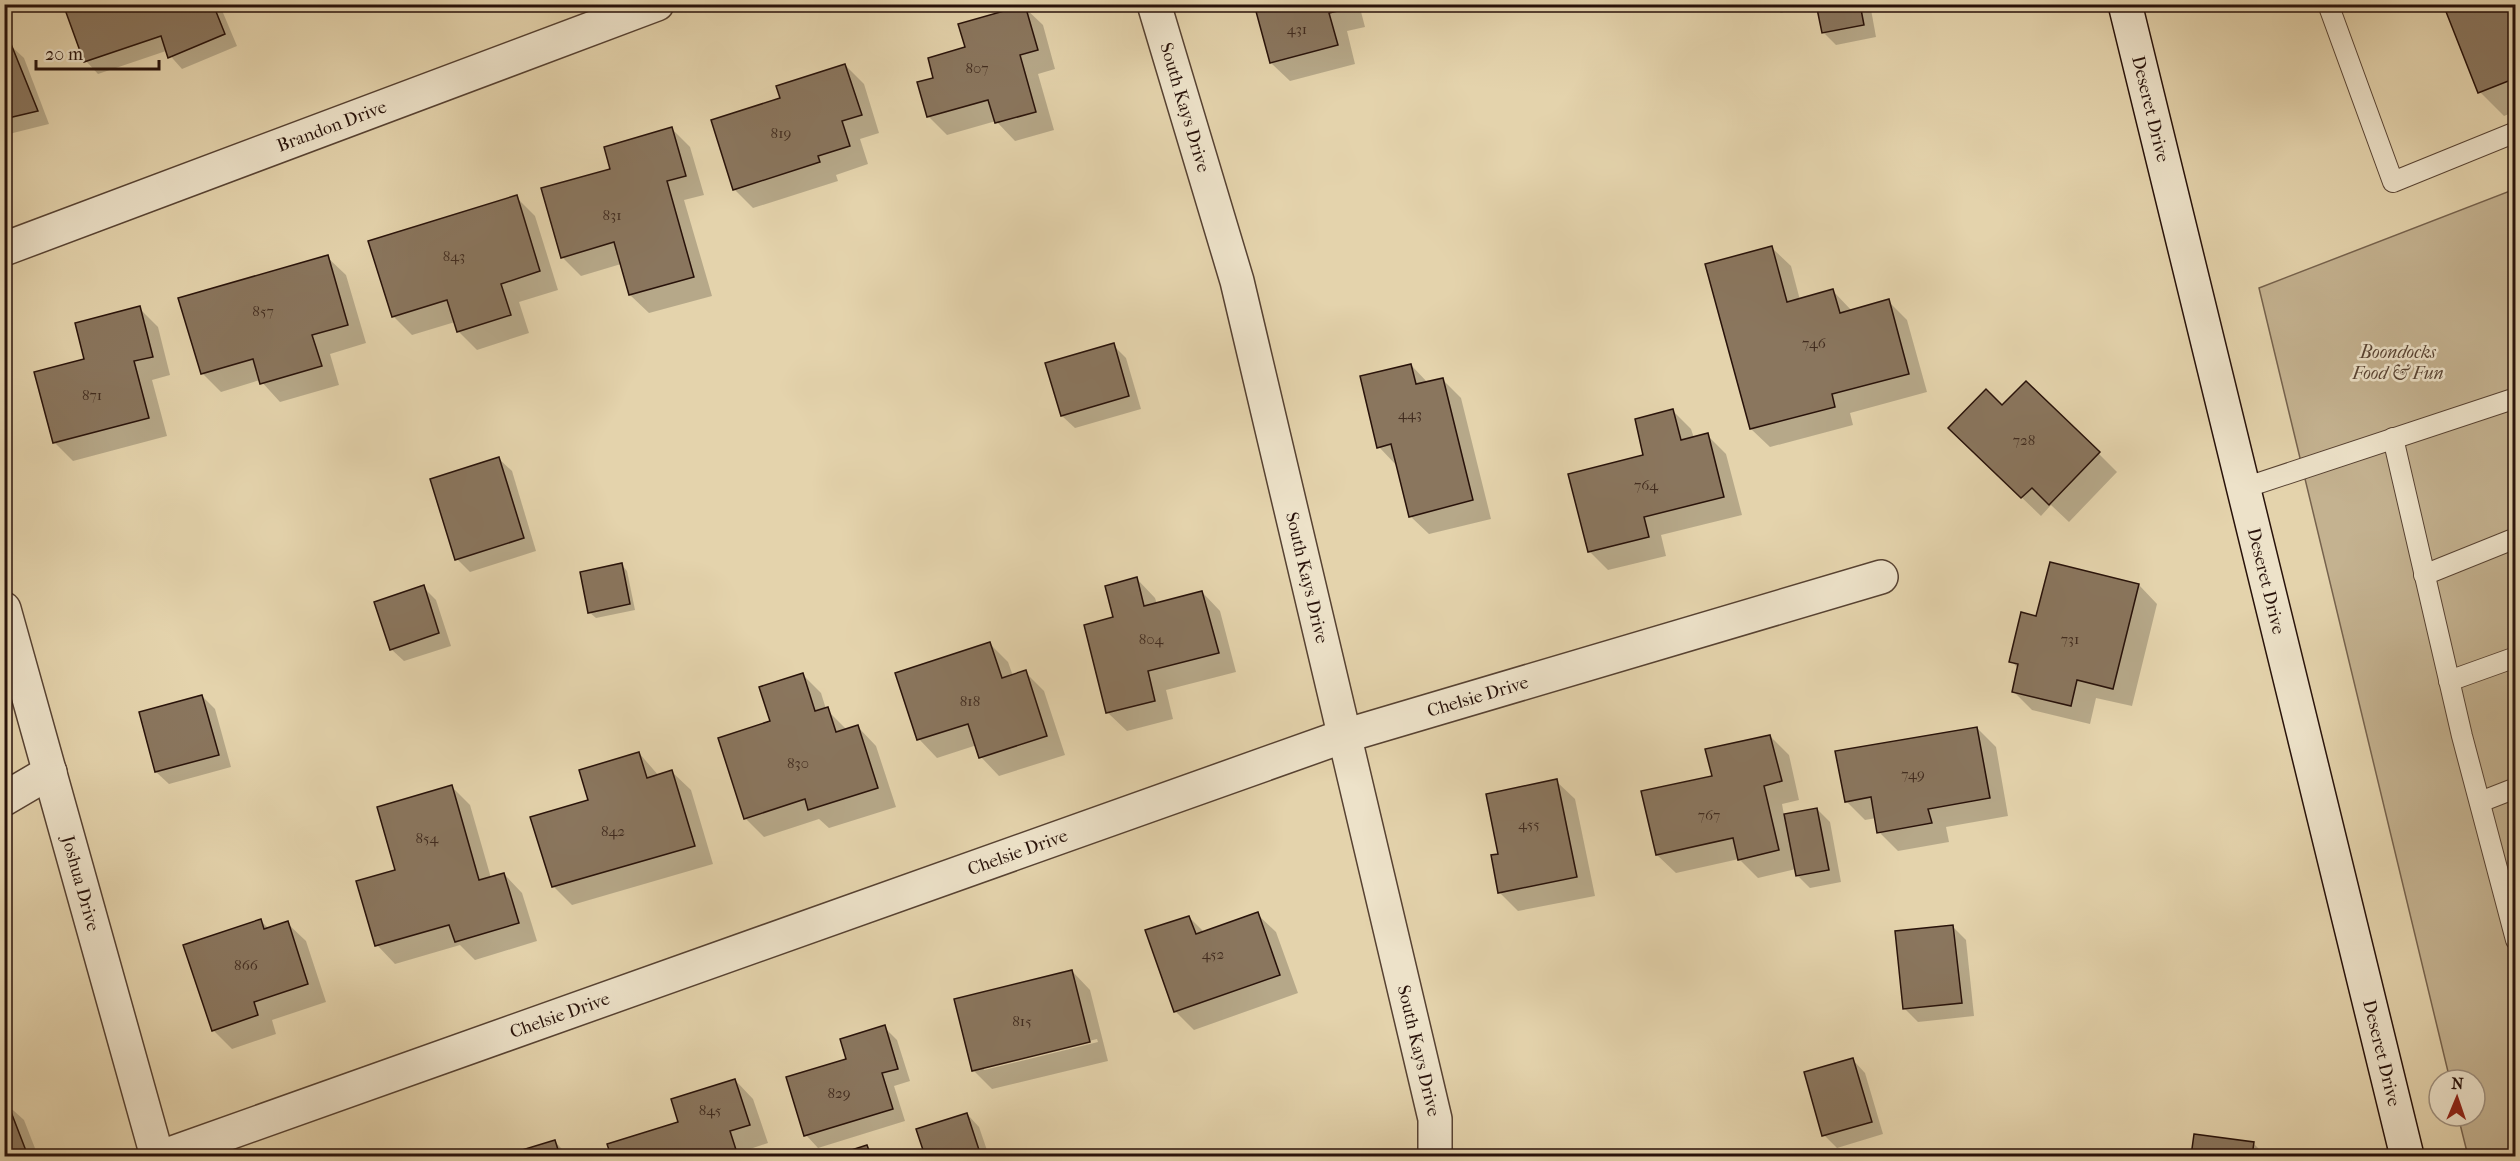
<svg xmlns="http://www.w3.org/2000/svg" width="2520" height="1161" font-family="'IM FELL French Canon',serif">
	<rect width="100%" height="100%" fill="#e4d3ac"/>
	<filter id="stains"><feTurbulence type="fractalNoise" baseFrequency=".00333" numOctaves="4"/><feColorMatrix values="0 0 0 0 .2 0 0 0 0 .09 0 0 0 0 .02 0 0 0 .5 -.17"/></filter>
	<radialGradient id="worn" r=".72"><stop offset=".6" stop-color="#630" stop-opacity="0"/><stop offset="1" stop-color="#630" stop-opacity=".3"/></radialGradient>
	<!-- green -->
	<path fill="#c4b290" stroke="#76624d" stroke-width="1.5" d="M2515,189V1156H2468L2458,1116H2475V1080H2450L2259,288Z"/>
	<!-- shadow -->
	<g fill="#0003" fill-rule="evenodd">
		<path d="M66,4H218L221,8L237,46L182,69L166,51L98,74L86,61Z"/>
		<path d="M1256,4H1359L1365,27L1347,31L1355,64L1290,81L1271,63Z"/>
		<path d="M1774,4H1804L1781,13Z"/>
		<path d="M1818,4H1870L1876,37L1836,45L1823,32Z"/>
		<path d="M2444,4H2516V111L2504,116L2480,92Z"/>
		<path d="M1024,7L1043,25L1055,69L1038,74L1054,130L1015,141L996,121L947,135L928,116L935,79L967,48Z"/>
		<path d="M11,46L24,58L49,124L9,134L4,129V48Z"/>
		<path d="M845,65L864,84L879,133L860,139L868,164L836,175L838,181L753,208L734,189L782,99Z"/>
		<path d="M672,129L690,147L704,195L684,200L712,296L649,313L630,295L621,264L581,276L562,257L612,170Z"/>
		<path d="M516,197L535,216L558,290L519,302L529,333L477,350L458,331L455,322L412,335L393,316Z"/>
		<path d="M1772,248L1791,266L1800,300L1833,291L1852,311L1888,301L1907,320L1927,392L1850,413L1853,425L1770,447L1751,429L1707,265Z"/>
		<path d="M327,257L346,275L366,343L330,354L339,385L280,402L260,380L221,392L202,373Z"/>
		<path d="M139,308L158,327L170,375L152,380L167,436L73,461L54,442L86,360Z"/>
		<path d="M1113,345L1126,358L1141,409L1075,428L1062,416Z"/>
		<path d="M1411,365L1428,383L1442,379L1461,398L1491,519L1429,534L1410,516L1397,466L1379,447Z"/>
		<path d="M2003,407L2098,453L2117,472L2069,522L2051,505L2041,516L1969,447Z"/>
		<path d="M1673,411L1691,429L1694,438L1707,435L1726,454L1742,515L1661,535L1666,556L1608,570L1589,551Z"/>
		<path d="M499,459L512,471L536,551L470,572L457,559Z"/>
		<path d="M621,564L627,571L635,610L596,618L589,612Z"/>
		<path d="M1137,579L1155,598L1157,604L1202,592L1220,611L1236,672L1166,690L1173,719L1127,731L1108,713L1086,626L1115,618Z"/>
		<path d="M2139,585L2157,604L2132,706L2096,698L2090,724L2032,710L2013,691L2019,669L2011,661Z"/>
		<path d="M423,587L436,600L451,646L404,661L391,649Z"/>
		<path d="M990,644L1008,662L1013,676L1025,672L1044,691L1065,755L999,776L981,757L977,745L937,758L919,739L897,674Z"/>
		<path d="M803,675L821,693L826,709L847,730L858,727L876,746L896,807L829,828L819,819L764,837L745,818L772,722Z"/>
		<path d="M202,696L215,709L231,767L169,784L156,772Z"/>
		<path d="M1977,728L1996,747L2008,816L1946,827L1949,842L1898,851L1879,832L1876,818L1865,820L1846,801Z"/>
		<path d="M1770,736L1789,755L1799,800L1782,804L1784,815L1817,809L1830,822L1841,882L1810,888L1797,875L1796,869L1758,878L1739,859L1676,873L1657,855L1643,793L1713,777Z"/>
		<path d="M639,753L659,776L672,772L691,790L713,864L572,905L553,886L590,801Z"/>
		<path d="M1556,781L1575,799L1595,896L1518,911L1499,892L1500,855Z"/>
		<path d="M451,786L470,805L491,878L504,874L522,893L537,941L475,960L460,945L395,964L377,945L397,871Z"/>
		<path d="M1257,914L1276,932L1298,993L1194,1030L1175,1011L1189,917L1204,932Z"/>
		<path d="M261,921L269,929L287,923L306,941L326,1002L272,1020L276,1034L232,1049L213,1030Z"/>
		<path d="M1953,927L1966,940L1974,1016L1918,1022L1905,1009Z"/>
		<path d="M1072,971L1090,990L1108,1061L992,1089L973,1070ZM1097,1039L1098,1042L984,1070V1067Z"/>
		<path d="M884,1027L897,1040L910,1081L894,1086L905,1121L818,1148L806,1135L848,1059Z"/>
		<path d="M1853,1060L1865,1073L1883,1134L1837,1148L1824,1135Z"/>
		<path d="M735,1080L753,1099L768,1143L747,1150L750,1156H613L609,1145L680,1123Z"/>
		<path d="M4,1102L24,1120L38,1156H4Z"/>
		<path d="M967,1114L979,1127L989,1156H927L918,1130Z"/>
		<path d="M2195,1136L2254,1144L2266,1156H2192Z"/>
		<path d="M555,1142L569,1156H507Z"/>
		<path d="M867,1147L876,1156H838Z"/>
	</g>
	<!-- building -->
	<g fill="#8a765e" stroke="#28120a" stroke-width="1.5">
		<path d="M63,4H213L225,34L168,58L161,36L84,62Z"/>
		<path d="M1254,4H1346L1347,9L1329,13L1338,45L1270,63Z"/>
		<path d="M1816,4H1860L1864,25L1822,33Z"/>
		<path d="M2443,4H2516V78L2478,93Z"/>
		<path d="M1025,5L1038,50L1020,55L1036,112L995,123L988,100L927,117L917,82L933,78L928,58L965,47L958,24Z"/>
		<path d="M11,44L38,111L4,119V46Z"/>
		<path d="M845,64L862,115L842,121L850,146L818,156L820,162L733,190L711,120L780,98L776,86Z"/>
		<path d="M672,127L686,176L667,181L694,277L629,295L614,242L561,258L541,188L610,169L604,147Z"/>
		<path d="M517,195L540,271L501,284L511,315L457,332L447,300L392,317L368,241Z"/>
		<path d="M1772,246L1787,302L1833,289L1840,313L1889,299L1909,374L1832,394L1835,407L1750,429L1705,264Z"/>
		<path d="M328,255L348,325L312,335L322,366L260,384L253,359L201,374L178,298Z"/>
		<path d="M140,306L153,357L134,361L149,418L53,443L34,372L84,359L75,323Z"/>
		<path d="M1114,343L1129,396L1061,416L1045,363Z"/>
		<path d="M1411,364L1416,384L1443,378L1473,500L1409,517L1391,444L1377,448L1360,376Z"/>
		<path d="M2026,381L2100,452L2049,505L2032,488L2021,498L1948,428L1986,389L2002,405Z"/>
		<path d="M1673,409L1681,440L1708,433L1724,497L1644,517L1649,537L1588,552L1568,474L1643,455L1635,419Z"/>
		<path d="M499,457L524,538L455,560L430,479Z"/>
		<path d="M2050,562L2139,584L2113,689L2077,680L2071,706L2012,692L2018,664L2009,662L2021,612L2036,616Z"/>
		<path d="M622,563L630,604L588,613L580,572Z"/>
		<path d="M1137,577L1144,606L1202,591L1219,653L1148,671L1155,701L1106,713L1084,625L1113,617L1105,586Z"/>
		<path d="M424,585L439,633L390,650L374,602Z"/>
		<path d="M990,642L1002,678L1026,670L1047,736L979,758L968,724L917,740L895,673Z"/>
		<path d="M803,673L815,711L828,707L836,732L858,725L878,788L808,810L805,799L744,819L718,738L770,721L759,687Z"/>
		<path d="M202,695L219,755L155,772L139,712Z"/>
		<path d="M1977,727L1990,798L1928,809L1932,823L1877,833L1871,797L1845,802L1835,751Z"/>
		<path d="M1770,735L1782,781L1764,786L1779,850L1738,860L1733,838L1656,855L1641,791L1712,776L1705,749Z"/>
		<path d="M639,752L647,778L672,770L695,846L552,887L530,817L588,800L579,770Z"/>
		<path d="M1557,779L1577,877L1498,893L1491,855L1498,854L1486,794Z"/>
		<path d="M452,785L479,880L504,873L519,923L455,942L449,925L375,946L356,881L395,870L377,807Z"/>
		<path d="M1817,808L1829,870L1796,876L1784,814Z"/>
		<path d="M1258,912L1280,975L1174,1012L1145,930L1189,916L1196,934Z"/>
		<path d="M261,919L264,929L288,921L308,984L254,1002L258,1015L212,1031L183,945Z"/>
		<path d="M1953,925L1962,1003L1903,1009L1895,931Z"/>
		<path d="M1072,970L1090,1042L972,1071L954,999Z"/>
		<path d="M885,1025L898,1069L882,1073L893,1109L804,1136L786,1077L846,1059L840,1039Z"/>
		<path d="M1853,1058L1872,1122L1822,1136L1804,1072Z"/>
		<path d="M735,1079L750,1125L730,1131L738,1156H611L607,1144L678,1122L671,1099Z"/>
		<path d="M6,1099L28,1156H4Z"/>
		<path d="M967,1113L981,1156H925L916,1129Z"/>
		<path d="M2194,1134L2254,1142L2252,1156H2191Z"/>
		<path d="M555,1140L560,1156H502Z"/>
		<path d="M867,1145L871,1156H833Z"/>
	</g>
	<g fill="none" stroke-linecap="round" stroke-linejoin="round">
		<defs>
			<g id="lane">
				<path d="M2328,4L2393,182L2516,132"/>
				<path d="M2393,438L2462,736L2516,940"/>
				<path d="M2244,488L2516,398"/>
				<path d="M2424,575L2516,538"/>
				<path d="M2449,681L2516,657"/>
				<path d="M2480,802L2516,788"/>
			</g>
			<g id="street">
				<path id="s1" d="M1154,4L1237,281L1435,1119V1156"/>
				<path id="s2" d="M4,249L657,4"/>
				<path id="s3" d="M4,609L157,1156"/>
				<path d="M4,799L50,772"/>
				<path id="s4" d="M164,1156L1344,736L1881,577"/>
			</g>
			<g id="secondary">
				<path id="s5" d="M2125,4L2407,1156"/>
			</g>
		</defs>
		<!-- lane casing -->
		<use href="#lane" stroke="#574232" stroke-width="22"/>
		<!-- street casing -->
		<use href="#street" stroke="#574232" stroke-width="36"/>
		<!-- secondary casing -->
		<use href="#secondary" stroke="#28120a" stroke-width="36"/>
		<!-- lane -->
		<use href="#lane" stroke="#ede2c9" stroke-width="20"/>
		<!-- street -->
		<use href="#street" stroke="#ede2c9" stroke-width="33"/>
		<!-- secondary -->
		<use href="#secondary" stroke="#ede2c9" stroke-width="33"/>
	</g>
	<g text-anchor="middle" stroke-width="5" stroke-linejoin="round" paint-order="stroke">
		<!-- number labels -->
		<g font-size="15" fill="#402b1f">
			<text x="1297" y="34">431</text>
			<text x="977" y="73">807</text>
			<text x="781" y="138">819</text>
			<text x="612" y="220">831</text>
			<text x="454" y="261">843</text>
			<text x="263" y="316">857</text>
			<text x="1814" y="348">746</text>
			<text x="92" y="400">871</text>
			<text x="1410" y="419">443</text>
			<text x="2024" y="445">728</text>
			<text x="1646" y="490">764</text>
			<text x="1151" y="644">804</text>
			<text x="2070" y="644">731</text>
			<text x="970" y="706">818</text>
			<text x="798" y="768">830</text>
			<text x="1913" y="779">749</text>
			<text x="1709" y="820">767</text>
			<text x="1529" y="829">455</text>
			<text x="613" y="836">842</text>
			<text x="427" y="843">854</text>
			<text x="1213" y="959">452</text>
			<text x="246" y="970">866</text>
			<text x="1022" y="1026">815</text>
			<text x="839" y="1098">829</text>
			<text x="710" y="1115">845</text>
		</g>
		<!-- street labels -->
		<g font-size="18" fill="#28120a" stroke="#ede2c9">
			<text dy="6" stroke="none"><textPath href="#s1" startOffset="108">South Kays Drive</textPath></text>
			<text dy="6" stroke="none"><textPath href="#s5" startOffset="108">Deseret Drive</textPath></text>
			<text dy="6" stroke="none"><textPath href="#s2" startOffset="350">Brandon Drive</textPath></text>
			<text dy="6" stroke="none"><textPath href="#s1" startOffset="594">South Kays Drive</textPath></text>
			<text dy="6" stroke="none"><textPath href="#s5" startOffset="594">Deseret Drive</textPath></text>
			<text dy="6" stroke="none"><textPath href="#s4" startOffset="1392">Chelsie Drive</textPath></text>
			<text dy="6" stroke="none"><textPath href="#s4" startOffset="906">Chelsie Drive</textPath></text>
			<text dy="6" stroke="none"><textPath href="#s3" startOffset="285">Joshua Drive</textPath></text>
			<text dy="6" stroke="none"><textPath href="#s4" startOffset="420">Chelsie Drive</textPath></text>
			<text dy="6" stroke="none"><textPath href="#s1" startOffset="1080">South Kays Drive</textPath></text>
			<text dy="6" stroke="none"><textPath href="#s5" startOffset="1080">Deseret Drive</textPath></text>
		</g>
		<!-- park labels -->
		<g font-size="18" font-style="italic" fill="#574232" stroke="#ede2c9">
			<text x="2398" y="358">Boondocks<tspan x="2398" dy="21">Food &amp; Fun</tspan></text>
		</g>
	</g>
	<!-- margin -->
	<rect width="2520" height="1161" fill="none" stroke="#e4d3ac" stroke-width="24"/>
	<rect x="6" y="6" width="2508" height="1149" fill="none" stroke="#28120a" stroke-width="3"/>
	<rect x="12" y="12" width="2496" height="1137" fill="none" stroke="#28120a" stroke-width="1.5"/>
	<!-- north arrow -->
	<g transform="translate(2457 1098) rotate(2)"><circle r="28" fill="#ede2c9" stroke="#9e8f7d" stroke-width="1.5"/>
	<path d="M0-4.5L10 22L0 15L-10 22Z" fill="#8f2418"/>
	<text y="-9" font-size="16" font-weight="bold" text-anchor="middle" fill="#28120a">N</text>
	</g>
	<!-- scale -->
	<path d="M36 60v9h123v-9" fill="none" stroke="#28120a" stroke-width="3"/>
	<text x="45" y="60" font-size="18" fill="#28120a" stroke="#ede2c9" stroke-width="4.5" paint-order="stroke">20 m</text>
	<rect width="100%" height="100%" filter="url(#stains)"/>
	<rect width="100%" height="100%" fill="url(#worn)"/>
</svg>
